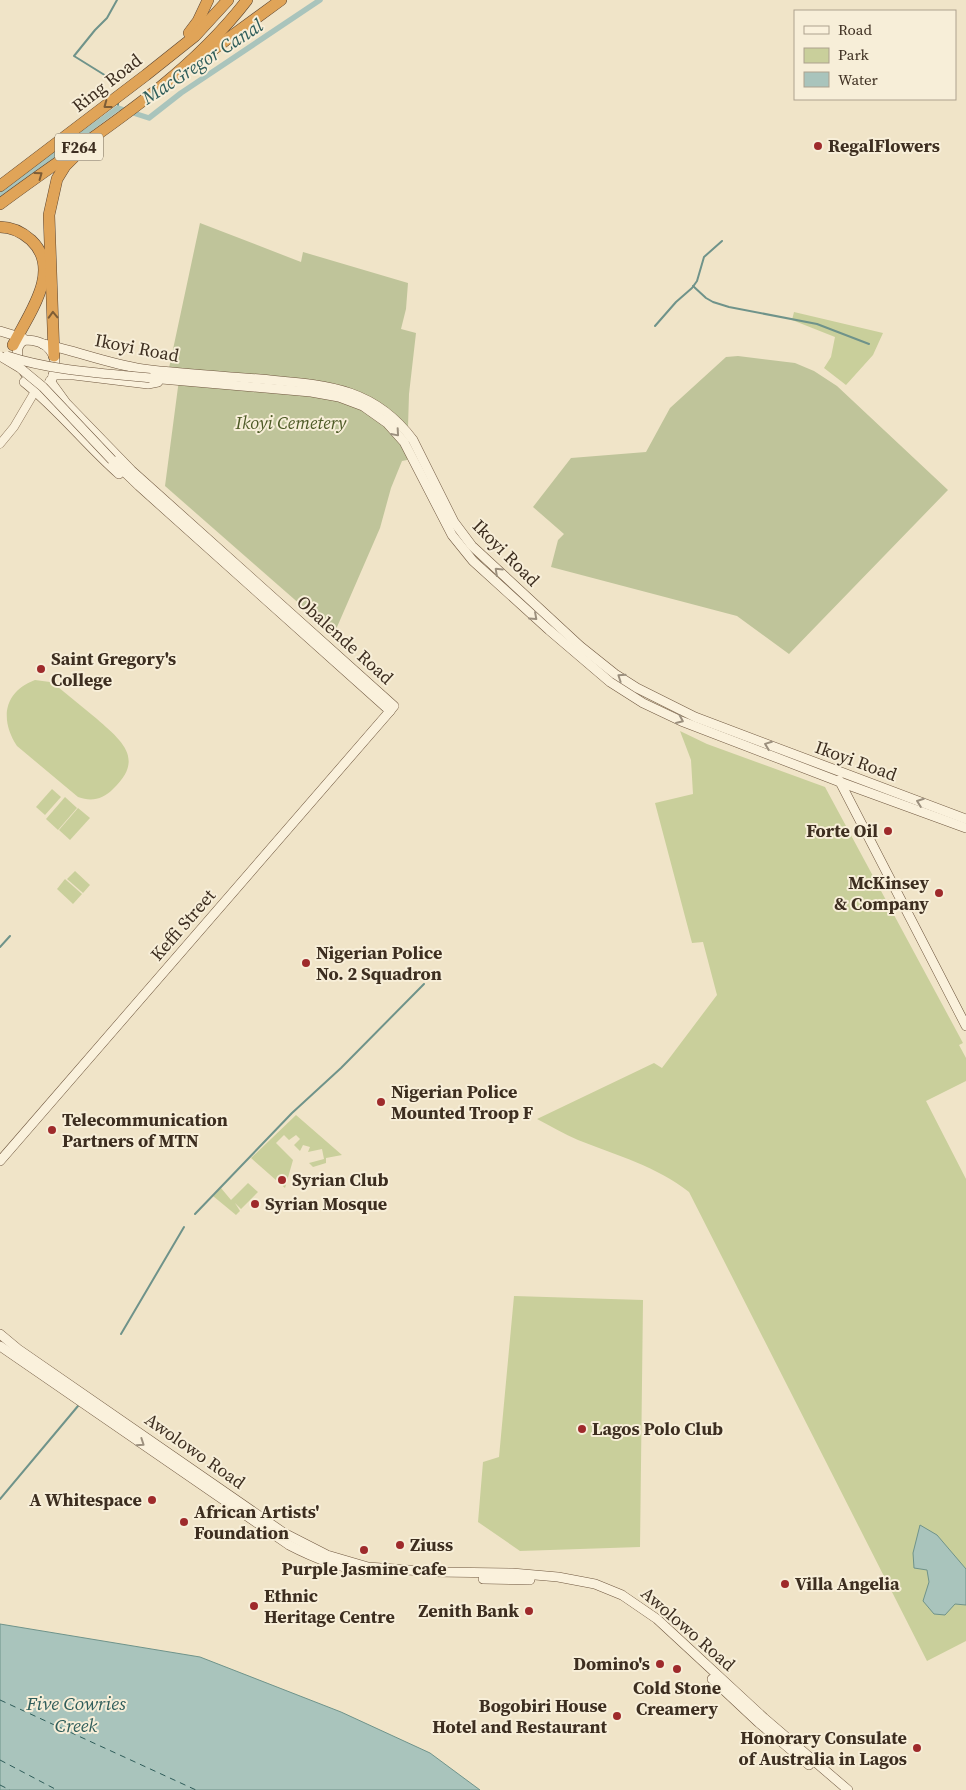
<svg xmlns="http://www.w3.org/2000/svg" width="966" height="1790" font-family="'Source Serif 4',serif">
	<rect width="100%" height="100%" fill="#f0e4c8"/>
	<!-- green -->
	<g fill="#c9cf9b">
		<path d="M794,312L883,333L873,355L846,385L824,368L831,357L835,337L792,320Z"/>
		<path d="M35,680L50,682L58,687C71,698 84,708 97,719C122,741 145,759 113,789C103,799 92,802 78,797L17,746C0,720 3,692 35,680Z"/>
		<path d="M680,731L707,744L825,787L963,1043L959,1045L966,1058V1081L926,1101L966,1179V1641L927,1661L689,1192C658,1167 616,1155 578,1140C564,1134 551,1126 537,1119L654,1063L662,1068L717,995L703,942L692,943L655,803L693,794L691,760Z"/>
		<path d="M52,789L61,797L45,815L36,807Z"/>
		<path d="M65,797L77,808L58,830L46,819Z"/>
		<path d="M78,808L90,818L70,840L59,830Z"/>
		<path d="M75,871L90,885L83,893L67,879Z"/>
		<path d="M65,879L82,894L73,904L57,889Z"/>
		<path d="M296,1115L342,1155L326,1158V1163L313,1167L309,1163L324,1159L322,1149L308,1152L310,1147L303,1145L300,1151L294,1145L300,1139L296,1135L289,1140L284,1135L276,1143L293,1160L285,1188L251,1158Z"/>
		<path d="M248,1183L258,1192L241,1209L235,1203L240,1211L236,1215L213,1196L221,1188L231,1200Z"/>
		<path d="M514,1296L643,1300L640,1547L520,1551L478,1522L483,1462L499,1457Z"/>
	</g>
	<!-- cemetery -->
	<g fill="#bfc49a">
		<path d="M200,223L301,262L303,252L408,283L406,309L401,329L416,333L409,394L407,460L402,461L391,488L380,528L334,634L165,486L178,387L182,370L169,368Z"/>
		<path d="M738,356L795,363L814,371L837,386L948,490L789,654L737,616L551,567L558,540L564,534L533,507L571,458L646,452L670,408L726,357Z"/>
	</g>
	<!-- water -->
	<g fill="#a9c4bc" stroke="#6f938a">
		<path d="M920,1525L937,1535L966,1569V1605L955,1604L945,1615L934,1614L923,1601L929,1582L927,1570L914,1568L913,1553Z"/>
		<path d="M0,1624L200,1657L341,1712L430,1753L480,1790H0Z"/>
	</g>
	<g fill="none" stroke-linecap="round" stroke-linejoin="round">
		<!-- stream -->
		<g stroke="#6f938a" stroke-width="2">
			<path d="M111,79L74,56L95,30L107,18L117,0"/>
			<path d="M118,108V101"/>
			<path d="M693,286L706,298L713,302L729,307L817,324L869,344"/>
			<path d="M655,326L676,302L692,288L697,281L704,257L722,241"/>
			<path d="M0,947L10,936"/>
			<path d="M195,1214L292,1113L341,1068L424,984"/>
			<path d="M121,1334L184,1227"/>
			<path d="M0,1499L78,1406"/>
		</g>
		<!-- canal -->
		<path stroke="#a9c4bc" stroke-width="5.5" d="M0,195L118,108L149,118L181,93L320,0"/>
		<!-- ferry -->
		<g stroke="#2f5d5a" stroke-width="1" stroke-dasharray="6 5" stroke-linecap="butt">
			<path d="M0,1700L196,1790"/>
			<path d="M0,1760L57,1790"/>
			<path d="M0,1785L10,1790"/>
		</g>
		<defs>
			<path id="tertiary" d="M0,444L14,427L37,388"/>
			<g id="secondary">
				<path d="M0,331L23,338"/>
				<path d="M25,340C34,340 44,342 50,350C55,356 56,364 54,372C45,415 0,350 25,340Z"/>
				<path d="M43,344C77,351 109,364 143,369C182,374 221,376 260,379C322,385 372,385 413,440L454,522L472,546L580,646L615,674L637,688L695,717L966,819"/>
				<path d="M53,375H74L148,384L158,382"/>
				<path d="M150,378L311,392L339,397L363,406L387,423L404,442L452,535L473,561L549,630L610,682L643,703L681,721L840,782L966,828"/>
				<path d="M50,381L66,403L131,470L394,706L390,711L139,486L112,460"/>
				<path d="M24,382C59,410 86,445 119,474"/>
				<path d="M839,780L966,1026"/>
				<path d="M0,1161L390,711"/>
				<path d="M0,1334L18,1349L284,1533L327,1555L368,1567L435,1572L512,1573L558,1577L595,1584L622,1595L657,1619L764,1718L848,1790"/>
				<path d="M0,1346L289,1545C316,1559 338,1567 368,1572"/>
				<path d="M483,1579L530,1580"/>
				<path d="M712,1679L759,1723L809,1765"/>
			</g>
			<g id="motorway">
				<path d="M189,33L198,21L208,0"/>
				<path d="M207,54L281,0"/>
				<path d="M0,186L146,75L195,36L228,0"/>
				<path d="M0,204C85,140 181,86 247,0"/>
				<path d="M0,227C12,227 22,232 31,240C63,270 28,315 13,345"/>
				<path d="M54,356L49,215L57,179L65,166L76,155"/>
			</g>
		</defs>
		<!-- tertiary casing -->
		<use href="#tertiary" stroke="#8d765c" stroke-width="9"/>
		<!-- secondary casing -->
		<use href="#secondary" stroke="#6f573f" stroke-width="10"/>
		<!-- motorway casing -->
		<use href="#motorway" stroke="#5b4430" stroke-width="12"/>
		<!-- tertiary -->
		<use href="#tertiary" stroke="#faf1dc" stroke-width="8"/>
		<!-- secondary -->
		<use href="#secondary" stroke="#faf1dc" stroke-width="9"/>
		<!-- motorway -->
		<use href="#motorway" stroke="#e0a458" stroke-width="11"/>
		<defs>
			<g id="secondary-bridge">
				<path d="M0,356L20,368L43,387L112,460"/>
				<path d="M7,356C53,371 102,373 150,378"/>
			</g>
		</defs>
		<!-- secondary-bridge casing -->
		<use href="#secondary-bridge" stroke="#6f573f" stroke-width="10" stroke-linecap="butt"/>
		<!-- secondary-bridge -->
		<use href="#secondary-bridge" stroke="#faf1dc" stroke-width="9"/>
	</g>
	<!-- one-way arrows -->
	<defs><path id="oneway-chevron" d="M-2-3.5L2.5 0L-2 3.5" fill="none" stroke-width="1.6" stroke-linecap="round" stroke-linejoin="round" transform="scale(1.25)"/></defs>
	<g stroke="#7e5d36">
		<use href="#oneway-chevron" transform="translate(107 105) rotate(143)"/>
		<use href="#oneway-chevron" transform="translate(39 175) rotate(-36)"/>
		<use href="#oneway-chevron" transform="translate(53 315) rotate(-92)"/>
	</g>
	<g stroke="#9c907e">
		<use href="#oneway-chevron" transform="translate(396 433) rotate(49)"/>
		<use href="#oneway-chevron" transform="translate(498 571) rotate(-137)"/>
		<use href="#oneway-chevron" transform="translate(534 617) rotate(42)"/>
		<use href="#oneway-chevron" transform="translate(621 677) rotate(-146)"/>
		<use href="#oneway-chevron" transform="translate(680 720) rotate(24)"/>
		<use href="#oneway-chevron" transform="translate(768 745) rotate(-159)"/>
		<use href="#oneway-chevron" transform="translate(920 802) rotate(-160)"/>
		<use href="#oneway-chevron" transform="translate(141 1443) rotate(34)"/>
	</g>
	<!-- markers -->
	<g fill="#9e2a2b" stroke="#f7eed8" stroke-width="2">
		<circle cx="818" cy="146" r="5"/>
		<circle cx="41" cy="669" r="5"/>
		<circle cx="888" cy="831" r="5"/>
		<circle cx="939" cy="893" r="5"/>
		<circle cx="306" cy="963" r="5"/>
		<circle cx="381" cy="1102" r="5"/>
		<circle cx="52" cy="1130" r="5"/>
		<circle cx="282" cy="1180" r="5"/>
		<circle cx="255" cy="1204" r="5"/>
		<circle cx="582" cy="1429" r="5"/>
		<circle cx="152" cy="1500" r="5"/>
		<circle cx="184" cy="1522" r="5"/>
		<circle cx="400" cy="1545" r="5"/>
		<circle cx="364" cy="1550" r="5"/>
		<circle cx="785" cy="1584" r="5"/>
		<circle cx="254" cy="1606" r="5"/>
		<circle cx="529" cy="1611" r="5"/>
		<circle cx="660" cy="1664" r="5"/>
		<circle cx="677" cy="1669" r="5"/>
		<circle cx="617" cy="1716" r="5"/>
		<circle cx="917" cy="1748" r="5"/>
	</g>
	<g text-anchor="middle" stroke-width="4" stroke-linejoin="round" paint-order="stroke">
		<!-- shield labels -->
		<rect fill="#f7eed8" stroke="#756857" stroke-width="1" x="55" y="133.5" width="48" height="27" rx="4"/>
		<g font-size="16" font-weight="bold" fill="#3d2e20">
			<text x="79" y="153">F264</text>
		</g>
		<!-- street labels -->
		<g font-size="18" fill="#3d2e20" stroke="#f7eed8">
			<text transform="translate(107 83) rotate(-38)" y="6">Ring Road</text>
			<text transform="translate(137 348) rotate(11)" y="6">Ikoyi Road</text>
			<text transform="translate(506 553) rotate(45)" y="6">Ikoyi Road</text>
			<text transform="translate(345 640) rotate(42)" y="6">Obalende Road</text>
			<text transform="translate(856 761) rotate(20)" y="6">Ikoyi Road</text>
			<text transform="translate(183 925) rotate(-49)" y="6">Keffi Street</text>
			<text transform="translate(195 1451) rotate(35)" y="6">Awolowo Road</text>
			<text transform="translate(688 1629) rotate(41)" y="6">Awolowo Road</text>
		</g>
		<!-- poi labels -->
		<g font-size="18" font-weight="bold" fill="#3d2e20" stroke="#f7eed8" text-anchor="start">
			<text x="828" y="152">RegalFlowers</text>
			<text x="51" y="665">Saint Gregory's<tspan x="51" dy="21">College</tspan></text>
			<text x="878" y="837" text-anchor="end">Forte Oil</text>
			<text x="929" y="889" text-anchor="end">McKinsey<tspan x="929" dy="21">&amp; Company</tspan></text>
			<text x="316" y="959">Nigerian Police<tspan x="316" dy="21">No. 2 Squadron</tspan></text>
			<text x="391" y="1098">Nigerian Police<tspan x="391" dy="21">Mounted Troop F</tspan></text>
			<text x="62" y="1126">Telecommunication<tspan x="62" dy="21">Partners of MTN</tspan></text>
			<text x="292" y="1186">Syrian Club</text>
			<text x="265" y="1210">Syrian Mosque</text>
			<text x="592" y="1435">Lagos Polo Club</text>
			<text x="142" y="1506" text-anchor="end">A Whitespace</text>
			<text x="194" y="1518">African Artists'<tspan x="194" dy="21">Foundation</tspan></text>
			<text x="410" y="1551">Ziuss</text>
			<text x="364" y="1575" text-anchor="middle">Purple Jasmine cafe</text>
			<text x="795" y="1590">Villa Angelia</text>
			<text x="264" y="1602">Ethnic<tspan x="264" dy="21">Heritage Centre</tspan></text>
			<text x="519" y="1617" text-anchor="end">Zenith Bank</text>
			<text x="650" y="1670" text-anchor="end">Domino's</text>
			<text x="677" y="1694" text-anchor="middle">Cold Stone<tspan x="677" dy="21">Creamery</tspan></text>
			<text x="607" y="1712" text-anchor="end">Bogobiri House<tspan x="607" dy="21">Hotel and Restaurant</tspan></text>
			<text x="907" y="1744" text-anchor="end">Honorary Consulate<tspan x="907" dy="21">of Australia in Lagos</tspan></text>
		</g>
		<!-- park labels -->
		<g font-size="18" font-style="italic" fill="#4d5a26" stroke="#f7eed8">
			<text x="291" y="429">Ikoyi Cemetery</text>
		</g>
		<!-- water labels -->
		<g font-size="19" font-style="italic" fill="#2f5d5a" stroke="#f7eed8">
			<text transform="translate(202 61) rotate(-33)" y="7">MacGregor Canal</text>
			<text x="76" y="1710">Five Cowries<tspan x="76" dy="22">Creek</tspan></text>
		</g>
	</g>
	<!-- legend -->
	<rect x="794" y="10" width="162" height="90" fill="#f7eed8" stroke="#ada18e"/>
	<rect x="804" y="26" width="25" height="8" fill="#faf1dc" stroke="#ada18e"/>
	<text x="838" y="35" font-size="15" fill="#3d2e20">Road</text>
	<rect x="804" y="48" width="25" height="15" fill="#c9cf9b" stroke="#ada18e"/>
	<text x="838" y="60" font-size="15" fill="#3d2e20">Park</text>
	<rect x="804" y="72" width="25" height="15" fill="#a9c4bc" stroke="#ada18e"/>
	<text x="838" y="85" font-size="15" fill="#3d2e20">Water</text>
</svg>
